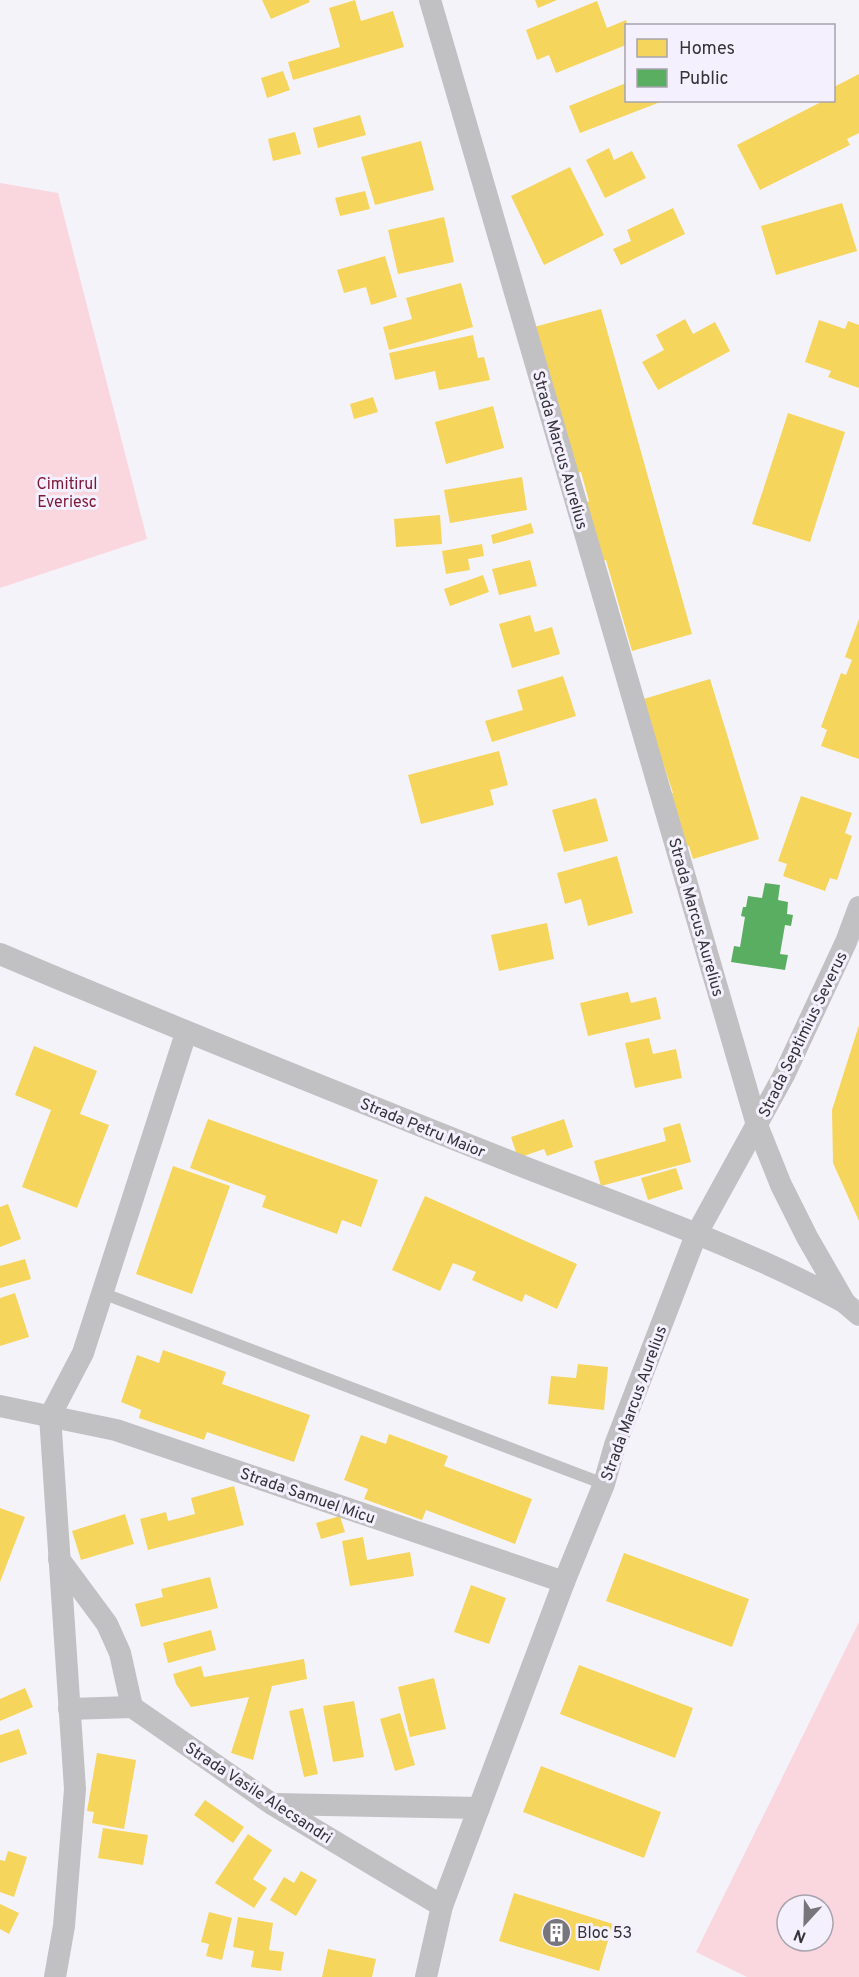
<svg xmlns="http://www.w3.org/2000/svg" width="859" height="1977" font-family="Overpass,sans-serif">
	<rect width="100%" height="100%" fill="#f5f3fa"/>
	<!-- green -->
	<g fill="#fad6df" fill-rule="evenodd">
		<path d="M0,183L58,193L147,539L0,588Z"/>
		<path d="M859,1622V1977H747L696,1952ZM787,1905H823V1941H787Z"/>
	</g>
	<!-- homes -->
	<g fill="#f6d55c">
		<path d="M262,0H309L310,2L271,19Z"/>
		<path d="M355,0L361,21L393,11L404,47L293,80L288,62L340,47L329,8Z"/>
		<path d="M535,0H557L538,8Z"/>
		<path d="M597,1L607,28L626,20L628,26L626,45L556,73L549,55L537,60L526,30Z"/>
		<path d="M283,71L290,90L267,98L261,78Z"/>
		<path d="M859,74V133L847,139L850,145L760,190L737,145L825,100H834V87Z"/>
		<path d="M626,83V100L663,101L580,133L569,106Z"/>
		<path d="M360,115L366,135L318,148L313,128Z"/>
		<path d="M295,132L301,154L273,161L268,139Z"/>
		<path d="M421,141L434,190L375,205L361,157Z"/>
		<path d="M609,148L614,160L632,151L646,178L605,198L586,160Z"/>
		<path d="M570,167L604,235L544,265L511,196Z"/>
		<path d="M365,191L370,209L340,216L335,198Z"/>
		<path d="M842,203L857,251L776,275L761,226Z"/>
		<path d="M673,208L685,234L621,265L613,249L631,241L627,230Z"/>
		<path d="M444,217L454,262L398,274L388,230Z"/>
		<path d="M385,256L397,297L371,305L366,287L344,293L337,270Z"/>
		<path d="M461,283L473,327L389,350L383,327L412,319L406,298Z"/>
		<path d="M601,309L692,634L632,651L606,560L599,561L582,504L589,501L581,472L575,474L534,327Z"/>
		<path d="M685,319L693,334L715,322L730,351L658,390L642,362L664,350L656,335Z"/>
		<path d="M819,320L845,329L848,321L859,325V388L828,377L831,371L805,362Z"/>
		<path d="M473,335L478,358L484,357L490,380L439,390L435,371L395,380L389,353Z"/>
		<path d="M373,397L378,412L354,419L350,404Z"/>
		<path d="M493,406L504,448L446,464L435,422Z"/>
		<path d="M788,413L845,432L810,542L752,524Z"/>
		<path d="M522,477L527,510L450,523L444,490Z"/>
		<path d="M440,515L442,544L396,547L394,519Z"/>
		<path d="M531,523L534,533L493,544L491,535Z"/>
		<path d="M482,544L484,556L468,559L470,570L446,574L442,551Z"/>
		<path d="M530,560L537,586L499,595L492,569Z"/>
		<path d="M483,575L489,592L450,606L444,589Z"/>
		<path d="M530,615L535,632L552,627L560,654L512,668L499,624Z"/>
		<path d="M859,619V759L821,746L827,730L821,727L841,673L846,675L852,660L845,657Z"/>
		<path d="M563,676L576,716L492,742L485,721L523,710L517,690Z"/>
		<path d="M710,679L759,839L693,859L689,846L676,850L660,796L673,793L665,769L637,701Z"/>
		<path d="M499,751L508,785L490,790L494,805L421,824L408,775Z"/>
		<path d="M801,796L852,813L845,833L852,836L837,880L830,878L825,891L783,876L787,864L778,861Z"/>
		<path d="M596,798L608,841L564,852L552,810Z"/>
		<path d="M617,856L633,913L588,926L581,899L565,904L557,873Z"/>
		<path d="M547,923L554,959L499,971L491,935Z"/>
		<path d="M628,992L631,1003L656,997L661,1019L588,1036L580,1003Z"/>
		<path d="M859,1025V1221L833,1163L832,1110Z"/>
		<path d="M649,1038L653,1054L676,1049L682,1078L635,1088L625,1043Z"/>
		<path d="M34,1046L97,1071L80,1114L109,1125L77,1208L22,1187L51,1110L15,1095Z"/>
		<path d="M208,1119L378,1180L361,1227L342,1220L337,1234L262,1207L266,1196L190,1168Z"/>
		<path d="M564,1119L573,1147L547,1156L544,1149L518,1158L511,1137Z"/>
		<path d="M680,1123L691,1162L601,1186L594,1161L666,1141L663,1128Z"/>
		<path d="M173,1166L230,1186L192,1294L136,1274Z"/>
		<path d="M676,1168L683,1189L648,1200L641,1178Z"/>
		<path d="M425,1196L577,1264L557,1309L525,1294L522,1302L472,1280L476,1272L453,1263L440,1291L392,1270Z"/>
		<path d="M8,1204L21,1239L0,1247V1207Z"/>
		<path d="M25,1259L31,1279L0,1288V1266Z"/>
		<path d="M15,1293L29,1337L0,1346V1298Z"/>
		<path d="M163,1350L226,1372L222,1384L310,1415L294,1462L207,1432L204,1440L139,1418L141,1410L121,1402L137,1355L159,1363Z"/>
		<path d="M578,1364L608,1367L604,1410L548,1404L551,1376L576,1378Z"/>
		<path d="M389,1434L448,1456L444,1466L532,1499L515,1544L426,1510L422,1520L364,1499L368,1489L344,1480L361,1435L386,1444Z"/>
		<path d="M234,1486L244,1525L148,1550L140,1519L166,1512L168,1521L195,1514L191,1498Z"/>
		<path d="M0,1508L25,1517L0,1582Z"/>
		<path d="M125,1514L134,1544L81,1560L72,1531Z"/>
		<path d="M340,1516L345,1532L321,1539L316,1523Z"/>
		<path d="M363,1537L367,1560L410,1552L414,1576L350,1586L342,1541Z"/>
		<path d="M624,1553L749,1599L732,1647L606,1601Z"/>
		<path d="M210,1577L218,1608L141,1627L135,1604L163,1597L161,1589Z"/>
		<path d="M471,1585L506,1598L489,1644L454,1632Z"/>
		<path d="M211,1630L216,1650L168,1663L163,1643Z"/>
		<path d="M304,1659L307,1679L272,1686L253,1760L231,1753L249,1697L191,1707L176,1684L173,1674L201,1666L204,1677Z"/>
		<path d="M579,1665L693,1708L675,1758L560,1714Z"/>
		<path d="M434,1678L446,1729L410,1737L398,1687Z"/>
		<path d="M25,1688L33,1707L0,1721V1699Z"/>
		<path d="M354,1701L364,1757L333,1762L323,1706Z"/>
		<path d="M303,1708L318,1774L304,1777L289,1711Z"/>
		<path d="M400,1713L415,1765L395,1771L380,1719Z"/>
		<path d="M19,1729L27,1754L0,1763V1735Z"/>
		<path d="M97,1753L136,1760L124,1829L92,1823L94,1812L87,1811Z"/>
		<path d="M541,1766L661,1812L644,1858L523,1812Z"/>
		<path d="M205,1800L244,1827L233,1843L194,1815Z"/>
		<path d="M103,1828L148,1835L143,1865L98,1858Z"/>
		<path d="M248,1834L272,1850L253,1879L267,1888L254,1908L215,1883Z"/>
		<path d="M8,1851L27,1857L14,1897L0,1892V1860L5,1861Z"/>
		<path d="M301,1871L317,1880L296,1916L270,1900L284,1877L294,1883Z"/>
		<path d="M514,1893L613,1924L599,1971L499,1941Z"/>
		<path d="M0,1904L19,1913L9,1934L0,1929Z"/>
		<path d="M209,1912L232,1918L222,1960L206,1956L209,1944L201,1942Z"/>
		<path d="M238,1917L273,1923L269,1950L284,1952L281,1971L251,1967L254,1951L233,1947Z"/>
		<path d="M328,1949L376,1959L372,1977H322Z"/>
	</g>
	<!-- public -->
	<path fill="#5aae61" d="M765,883L780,885L778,900L788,902L787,914L793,915L791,926L785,925L780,954L788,955L785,970L731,962L734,946L740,947L745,917L741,916L743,907H746L748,896L762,898Z"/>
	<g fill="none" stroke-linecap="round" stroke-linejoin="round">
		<!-- service -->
		<path stroke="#c1c1c4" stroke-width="12" d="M102,1293L604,1484"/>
		<!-- minor -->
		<g stroke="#c1c1c4" stroke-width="22">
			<path d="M430,0L757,1125L781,1185L807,1237L845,1303L859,1315"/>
			<path d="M0,954C172,1027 345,1096 519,1165C628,1208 741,1246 844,1302"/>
			<path d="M0,1406L116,1430L564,1582"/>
			<path d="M50,1416L75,1789L64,1926L55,1977"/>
			<path d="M50,1416L83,1353L186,1033"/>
			<path d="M59,1559L107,1624L120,1653L132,1707"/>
			<path d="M69,1709L132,1707L272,1804L442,1906"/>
			<path d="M274,1804L479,1808"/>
			<path d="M426,1977L442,1906L564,1582L604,1484L615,1445L696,1235L784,1075L846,942L859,907"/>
		</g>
	</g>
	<!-- icons -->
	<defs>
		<symbol id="building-disc" viewBox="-11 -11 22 22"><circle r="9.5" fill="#78767c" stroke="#f4f0fd"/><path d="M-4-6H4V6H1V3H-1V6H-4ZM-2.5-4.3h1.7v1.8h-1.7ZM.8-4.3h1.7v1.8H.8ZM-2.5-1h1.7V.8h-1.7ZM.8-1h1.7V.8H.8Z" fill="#fff"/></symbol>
	</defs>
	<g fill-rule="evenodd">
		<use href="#building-disc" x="540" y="1916" width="33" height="33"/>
	</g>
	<g text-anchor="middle" stroke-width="6" stroke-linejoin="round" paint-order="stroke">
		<!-- street labels -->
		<g font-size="16" fill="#343338" stroke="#f4f0fd">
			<text transform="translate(561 450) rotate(74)" y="6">Strada Marcus Aurelius</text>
			<text transform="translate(697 917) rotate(74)" y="6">Strada Marcus Aurelius</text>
			<text transform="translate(802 1034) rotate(-64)" y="6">Strada Septimius Severus</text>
			<text transform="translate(423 1127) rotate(22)" y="6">Strada Petru Maior</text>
			<text transform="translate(633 1403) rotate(-70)" y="6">Strada Marcus Aurelius</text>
			<text transform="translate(308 1495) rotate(19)" y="6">Strada Samuel Micu</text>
			<text transform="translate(259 1792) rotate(33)" y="6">Strada Vasile Alecsandri</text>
		</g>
		<!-- park labels -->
		<g font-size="16" fill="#7d1838" stroke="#f4f0fd">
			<text x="67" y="489">Cimitirul<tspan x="67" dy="18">Everiesc</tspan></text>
		</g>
		<!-- poi labels -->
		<g font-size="16" fill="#343338" stroke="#f4f0fd" text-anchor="start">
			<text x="577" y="1938">Bloc 53</text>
		</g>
	</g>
	<!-- legend -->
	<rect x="625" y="24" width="210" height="78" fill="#f4f0fd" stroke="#a7a4ae" stroke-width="1.5"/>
	<rect x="637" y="39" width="30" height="18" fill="#f6d55c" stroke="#a7a4ae" stroke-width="1.5"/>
	<text x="679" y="54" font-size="18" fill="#343338">Homes</text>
	<rect x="637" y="69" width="30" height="18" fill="#5aae61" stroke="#a7a4ae" stroke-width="1.5"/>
	<text x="679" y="84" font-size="18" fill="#343338">Public</text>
	<!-- north arrow -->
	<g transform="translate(805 1923) rotate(202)"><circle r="28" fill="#f4f0fd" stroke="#a7a4ae" stroke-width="1.5"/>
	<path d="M0-4.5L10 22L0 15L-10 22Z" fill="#78767c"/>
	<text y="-9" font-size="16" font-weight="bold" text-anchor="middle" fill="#343338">N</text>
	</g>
</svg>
